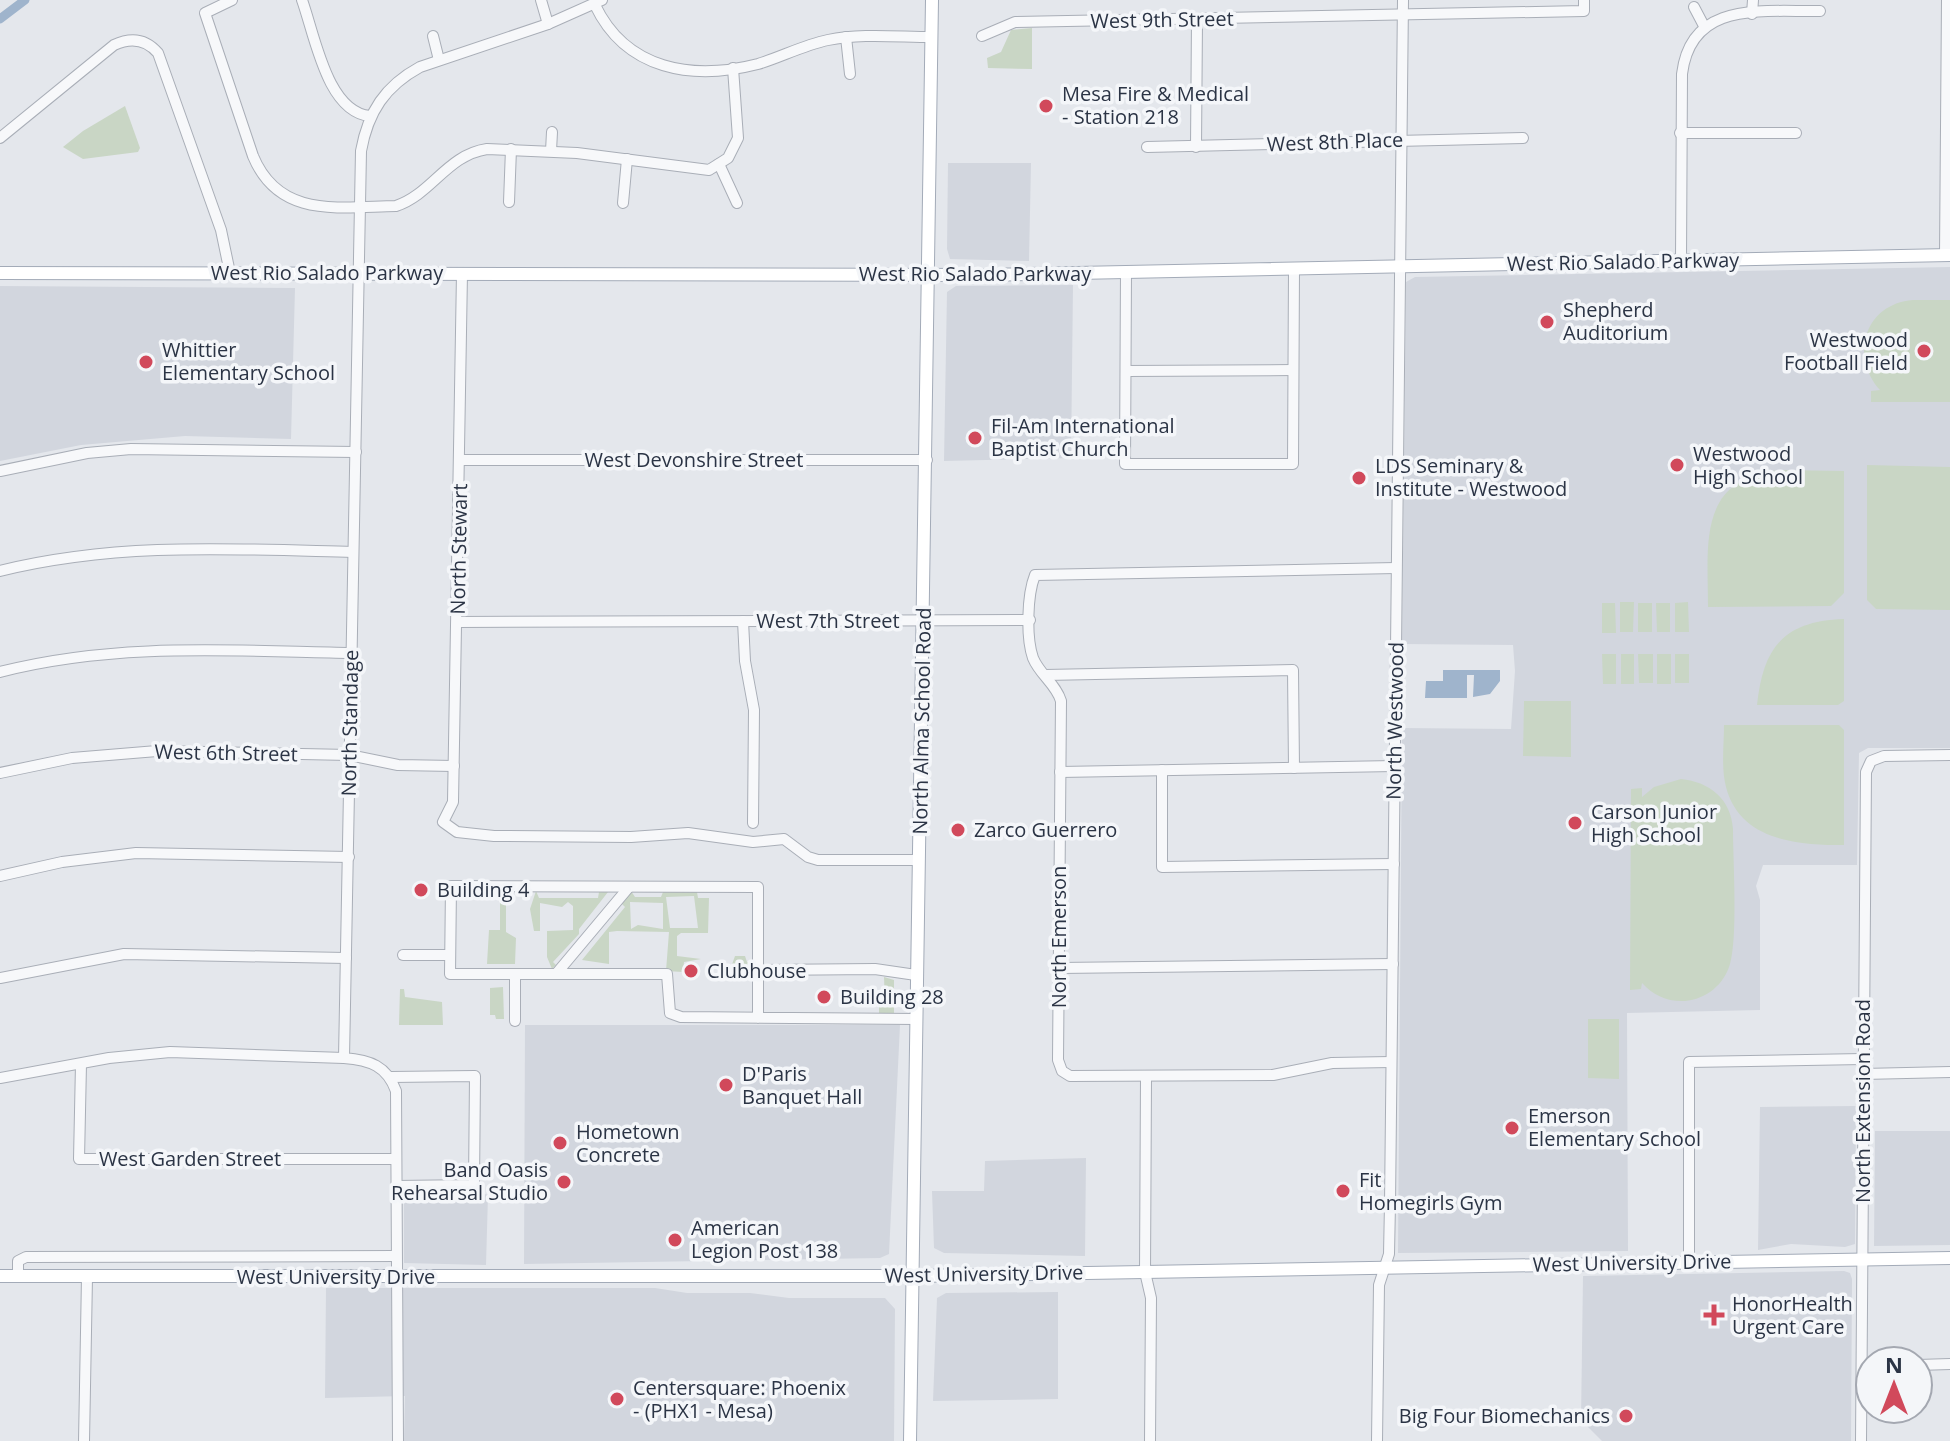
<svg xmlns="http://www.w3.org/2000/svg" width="1950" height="1441" font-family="'Open Sans',sans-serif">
	<rect width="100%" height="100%" fill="#e4e7ec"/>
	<!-- built -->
	<g fill="#d2d6de">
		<path d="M948,163H1031L1029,261L950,259L947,249Z"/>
		<path d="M1950,267V748H1868L1859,753L1857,865H1763L1756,886L1760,900V1010L1627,1013L1628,1251L1398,1253L1402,728L1511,729L1515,671L1513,645L1402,644L1406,282L1415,277Z"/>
		<path d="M1073,285L1071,458L944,461L947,292L956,286Z"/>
		<path d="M0,286L295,288L291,439L185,436L81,445L0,461Z"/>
		<path d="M525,1025H900L889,1254L880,1258L524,1264Z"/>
		<path d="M1856,1106L1855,1244L1845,1247L1791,1244L1758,1250L1760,1107Z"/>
		<path d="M1875,1131H1950V1245L1874,1246Z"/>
		<path d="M1086,1158L1085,1256L944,1253L934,1248L932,1191H984L985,1161Z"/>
		<path d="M475,1191L488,1195L486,1265L404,1263V1197L414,1192Z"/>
		<path d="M1844,1271L1850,1273L1852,1279L1851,1441H1602L1581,1420L1583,1276Z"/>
		<path d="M326,1288H655L687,1293H750L789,1298H885L895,1309L894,1441H404L405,1396L325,1398Z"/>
		<path d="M1058,1292V1399L933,1401L937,1298L946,1293Z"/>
	</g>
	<!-- green -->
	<g fill="#c9d6c5" fill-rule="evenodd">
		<path d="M1032,28V69L988,68L987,58L1001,52L1011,30Z"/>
		<path d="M125,106L140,148L138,152L83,159L63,147L83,131Z"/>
		<path d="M1913,300H1950V402H1871V391L1880,390C1850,356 1864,304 1913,300Z"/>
		<path d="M1867,465L1950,467V610L1876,609L1867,600Z"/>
		<path d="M1779,470L1844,471V593L1831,606L1708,607C1708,544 1697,479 1779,470Z"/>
		<path d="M1620,602H1634L1633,632H1620Z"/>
		<path d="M1688,602L1689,632H1675V603Z"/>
		<path d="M1602,603H1615L1616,633H1602Z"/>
		<rect x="1638" y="603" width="14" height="29"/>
		<path d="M1656,603H1670V632H1657Z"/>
		<path d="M1844,619V701L1838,705H1757C1763,648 1783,621 1844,619Z"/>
		<path d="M1602,654H1616V684H1603Z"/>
		<rect x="1621" y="654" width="13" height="30"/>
		<path d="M1638,654H1653V683H1639Z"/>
		<rect x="1657" y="654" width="14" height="30"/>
		<rect x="1675" y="654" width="14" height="29"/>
		<path d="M1524,701H1571V757L1523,756Z"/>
		<path d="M1724,725H1839L1844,730V845C1798,845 1740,841 1726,787C1721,768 1724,745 1724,725Z"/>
		<path d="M1681,779C1710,782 1731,799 1733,829C1733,862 1738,936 1730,964C1724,985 1706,999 1685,1001C1668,1002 1654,996 1642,983L1641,989L1630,990L1631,789L1642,788V797L1654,787Z"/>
		<path d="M536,891L539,898H598L599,892H608L579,929V934L553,962L556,965L552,969L547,957V931L573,930V906L568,902L562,907L540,903V931H534L530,909Z"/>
		<path d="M631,891L635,897H661L663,892H697L698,898H709L708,933H681L677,936V956L701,959L684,962L683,972L666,971L669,932L617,931L609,932V964L582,960L625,907L621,903ZM694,896L698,928H670L666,897ZM630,902L663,903V929L638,925L631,929Z"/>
		<path d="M500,901H506V932L516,938L515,964H487L489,930H500Z"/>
		<path d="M735,956H745L747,962H754V973L737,978L730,970Z"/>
		<path d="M884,977L894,980V1014H879V1006L885,1003Z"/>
		<path d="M503,987L504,1019H496L495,1015H490V988Z"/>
		<path d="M400,989H404L405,997L442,1002L443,1025H399Z"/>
		<path d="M1588,1019H1619V1079L1588,1078Z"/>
	</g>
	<!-- water -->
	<path fill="#9fb4cc" d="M1443,670H1500V681L1490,694L1473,697L1474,675H1467V698H1425L1426,681H1443Z"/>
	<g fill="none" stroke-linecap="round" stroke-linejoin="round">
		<!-- canal -->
		<path stroke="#9fb4cc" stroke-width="9" d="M0,19L25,0"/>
		<defs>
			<g id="minor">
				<path d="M232,0L205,13L253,156C279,219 339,207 396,206C432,194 447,155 487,149L577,153L709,170L728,158L738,138L733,68"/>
				<path d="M302,0C315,36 327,112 370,116"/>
				<path d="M541,0L548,24"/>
				<path d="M595,5C626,70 692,81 758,64C781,57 804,45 828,40C861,33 898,37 932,37"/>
				<path d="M1694,7L1704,26"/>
				<path d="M1752,14L1753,0"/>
				<path d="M433,36L439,60"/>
				<path d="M982,36L1015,22L1584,11V0"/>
				<path d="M846,37L850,74"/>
				<path d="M1680,133H1796"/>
				<path d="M0,138L114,45C131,37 146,39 158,53L221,230L230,273"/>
				<path d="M1147,147L1523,138"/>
				<path d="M1196,147L1197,19"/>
				<path d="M551,151L552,132"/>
				<path d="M719,164L737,203"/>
				<path d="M509,202L511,149"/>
				<path d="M623,203L627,159"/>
				<path d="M1945,255L1947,0"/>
				<path d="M1681,261L1682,74C1691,0 1762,12 1820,11"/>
				<path d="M1126,272L1125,464H1293L1294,269"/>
				<path d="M462,273L453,802L443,822L457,832L494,836L631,837L688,833L753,842L784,839L808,857L818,860H919"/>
				<path d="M1126,371L1293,370"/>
				<path d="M461,460H927"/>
				<path d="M0,471L87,453L131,449L356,452"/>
				<path d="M0,571C117,542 233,549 353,552"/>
				<path d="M743,621L745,661L754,710L753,823"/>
				<path d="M457,622L1030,620"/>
				<path d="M0,672C116,642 234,651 352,653"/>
				<path d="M1045,675L1293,670L1294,768"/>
				<path d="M1162,770V867L1394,864"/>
				<path d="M1060,772L1394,766"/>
				<path d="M0,773L72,758L157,751L349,755L398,765L454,766"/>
				<path d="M0,876L62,862L136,853L349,857"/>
				<path d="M403,955H450"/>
				<path d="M1059,968L1393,964"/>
				<path d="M758,970L875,969L916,975"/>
				<path d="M515,974V1021"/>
				<path d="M556,974L629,887"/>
				<path d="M0,978L124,954L346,958"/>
				<path d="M758,1018V887L451,886L450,974H667L670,1013L681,1017L916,1019"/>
				<path d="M1391,1062L1332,1063L1273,1075L1070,1076L1062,1071L1058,1060L1061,701C1056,684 1040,675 1033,658C1026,638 1027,595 1035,575L1396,568"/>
				<path d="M81,1064L79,1159H396"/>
				<path d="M1863,1074L1950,1072"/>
				<path d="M391,1077L475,1076L474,1185L396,1186"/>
				<path d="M0,1078L109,1058L170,1052L344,1058"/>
				<path d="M1146,1078L1145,1272L1151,1298L1150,1441"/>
				<path d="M1689,1261V1062L1863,1059"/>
				<path d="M18,1276V1261L26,1257L396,1256"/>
				<path d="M1918,1365L1950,1364"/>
				<path d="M84,1441L87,1277"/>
				<path d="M398,1441L396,1091C387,1066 370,1060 344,1058L361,151C368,112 385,86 420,67L548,24L602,0"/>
				<path d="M1377,1441L1379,1285L1389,1254L1390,1204L1403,0"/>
				<path d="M1861,1441L1866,772L1871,761L1884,756L1950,755"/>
			</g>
			<g id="major">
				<path d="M0,273L985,275L1950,255"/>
				<path d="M0,1276H913L1950,1258"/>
				<path d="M910,1441L932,0"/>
			</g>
		</defs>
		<!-- minor casing -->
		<use href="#minor" stroke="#a9aeb7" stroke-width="12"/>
		<!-- major casing -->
		<use href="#major" stroke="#a3abb8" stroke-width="14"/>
		<!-- minor -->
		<use href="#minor" stroke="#f7f8fa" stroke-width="10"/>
		<!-- major -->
		<use href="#major" stroke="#fff" stroke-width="12"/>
	</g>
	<!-- markers -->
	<g fill="#d1495b" stroke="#f4f6f9" stroke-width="3">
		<circle cx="1046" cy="106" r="8"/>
		<circle cx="1547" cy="322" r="8"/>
		<circle cx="1924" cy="351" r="8"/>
		<circle cx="146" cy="362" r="8"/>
		<circle cx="975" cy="438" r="8"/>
		<circle cx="1677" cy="465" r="8"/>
		<circle cx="1359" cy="478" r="8"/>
		<circle cx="1575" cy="823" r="8"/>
		<circle cx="958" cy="830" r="8"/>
		<circle cx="421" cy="890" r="8"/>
		<circle cx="691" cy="971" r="8"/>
		<circle cx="824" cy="997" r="8"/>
		<circle cx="726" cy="1085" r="8"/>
		<circle cx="1512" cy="1128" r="8"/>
		<circle cx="560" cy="1143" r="8"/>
		<circle cx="564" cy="1182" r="8"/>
		<circle cx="1343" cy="1191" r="8"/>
		<circle cx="675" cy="1240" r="8"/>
		<path d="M1710 1303h8v8h8v8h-8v8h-8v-8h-8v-8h8z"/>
		<circle cx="617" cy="1399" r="8"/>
		<circle cx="1626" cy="1416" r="8"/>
	</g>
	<g text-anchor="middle" stroke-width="7" stroke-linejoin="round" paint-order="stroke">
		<!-- street labels -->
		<g font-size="20" fill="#2b3445" stroke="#f4f6f9">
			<text transform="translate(1162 20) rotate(-1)" y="7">West 9th Street</text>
			<text transform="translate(1335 142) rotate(-2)" y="7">West 8th Place</text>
			<text transform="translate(1623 262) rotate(-1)" y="7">West Rio Salado Parkway</text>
			<text x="327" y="280">West Rio Salado Parkway</text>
			<text x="975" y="281">West Rio Salado Parkway</text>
			<text x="694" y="467">West Devonshire Street</text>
			<text transform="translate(459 549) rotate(-89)" y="7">North Stewart</text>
			<text x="828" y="628">West 7th Street</text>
			<text transform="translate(922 721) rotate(-89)" y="7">North Alma School Road</text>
			<text transform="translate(1395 721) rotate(-89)" y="7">North Westwood</text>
			<text transform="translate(350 723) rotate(-89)" y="7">North Standage</text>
			<text transform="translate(226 753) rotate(1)" y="7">West 6th Street</text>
			<text transform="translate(1059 937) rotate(-90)" y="7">North Emerson</text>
			<text transform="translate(1863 1101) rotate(-90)" y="7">North Extension Road</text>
			<text x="190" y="1166">West Garden Street</text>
			<text transform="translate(1632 1263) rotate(-1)" y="7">West University Drive</text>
			<text transform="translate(984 1274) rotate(-1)" y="7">West University Drive</text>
			<text x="336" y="1284">West University Drive</text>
		</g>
		<!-- poi labels -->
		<g font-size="20" fill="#2b3445" stroke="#f4f6f9" text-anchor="start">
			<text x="1062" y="101">Mesa Fire &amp; Medical<tspan x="1062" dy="23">- Station 218</tspan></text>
			<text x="1563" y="317">Shepherd<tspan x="1563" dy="23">Auditorium</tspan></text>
			<text x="1908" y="347" text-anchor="end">Westwood<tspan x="1908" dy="23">Football Field</tspan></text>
			<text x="162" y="357">Whittier<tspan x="162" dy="23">Elementary School</tspan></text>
			<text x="991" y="433">Fil-Am International<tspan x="991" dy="23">Baptist Church</tspan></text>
			<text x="1693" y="461">Westwood<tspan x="1693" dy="23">High School</tspan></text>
			<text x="1375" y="473">LDS Seminary &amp;<tspan x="1375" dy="23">Institute - Westwood</tspan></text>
			<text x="1591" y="819">Carson Junior<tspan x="1591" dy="23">High School</tspan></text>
			<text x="974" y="837">Zarco Guerrero</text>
			<text x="437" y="897">Building 4</text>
			<text x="707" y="978">Clubhouse</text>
			<text x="840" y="1004">Building 28</text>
			<text x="742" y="1081">D'Paris<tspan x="742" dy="23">Banquet Hall</tspan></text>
			<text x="1528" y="1123">Emerson<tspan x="1528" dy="23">Elementary School</tspan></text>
			<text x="576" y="1139">Hometown<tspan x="576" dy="23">Concrete</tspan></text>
			<text x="548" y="1177" text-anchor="end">Band Oasis<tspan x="548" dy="23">Rehearsal Studio</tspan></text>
			<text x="1359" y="1187">Fit<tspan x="1359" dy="23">Homegirls Gym</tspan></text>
			<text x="691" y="1235">American<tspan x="691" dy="23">Legion Post 138</tspan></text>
			<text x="1732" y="1311">HonorHealth<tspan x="1732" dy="23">Urgent Care</tspan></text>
			<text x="633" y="1395">Centersquare: Phoenix<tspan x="633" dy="23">- (PHX1 - Mesa)</tspan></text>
			<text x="1610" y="1423" text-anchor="end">Big Four Biomechanics</text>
		</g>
	</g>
	<!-- north arrow -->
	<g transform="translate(1894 1385)"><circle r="38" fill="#f4f6f9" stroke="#a4a8b1" stroke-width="2"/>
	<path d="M0-6L14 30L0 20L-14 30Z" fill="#d1495b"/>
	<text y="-12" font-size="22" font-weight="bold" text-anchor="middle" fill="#2b3445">N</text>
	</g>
</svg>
